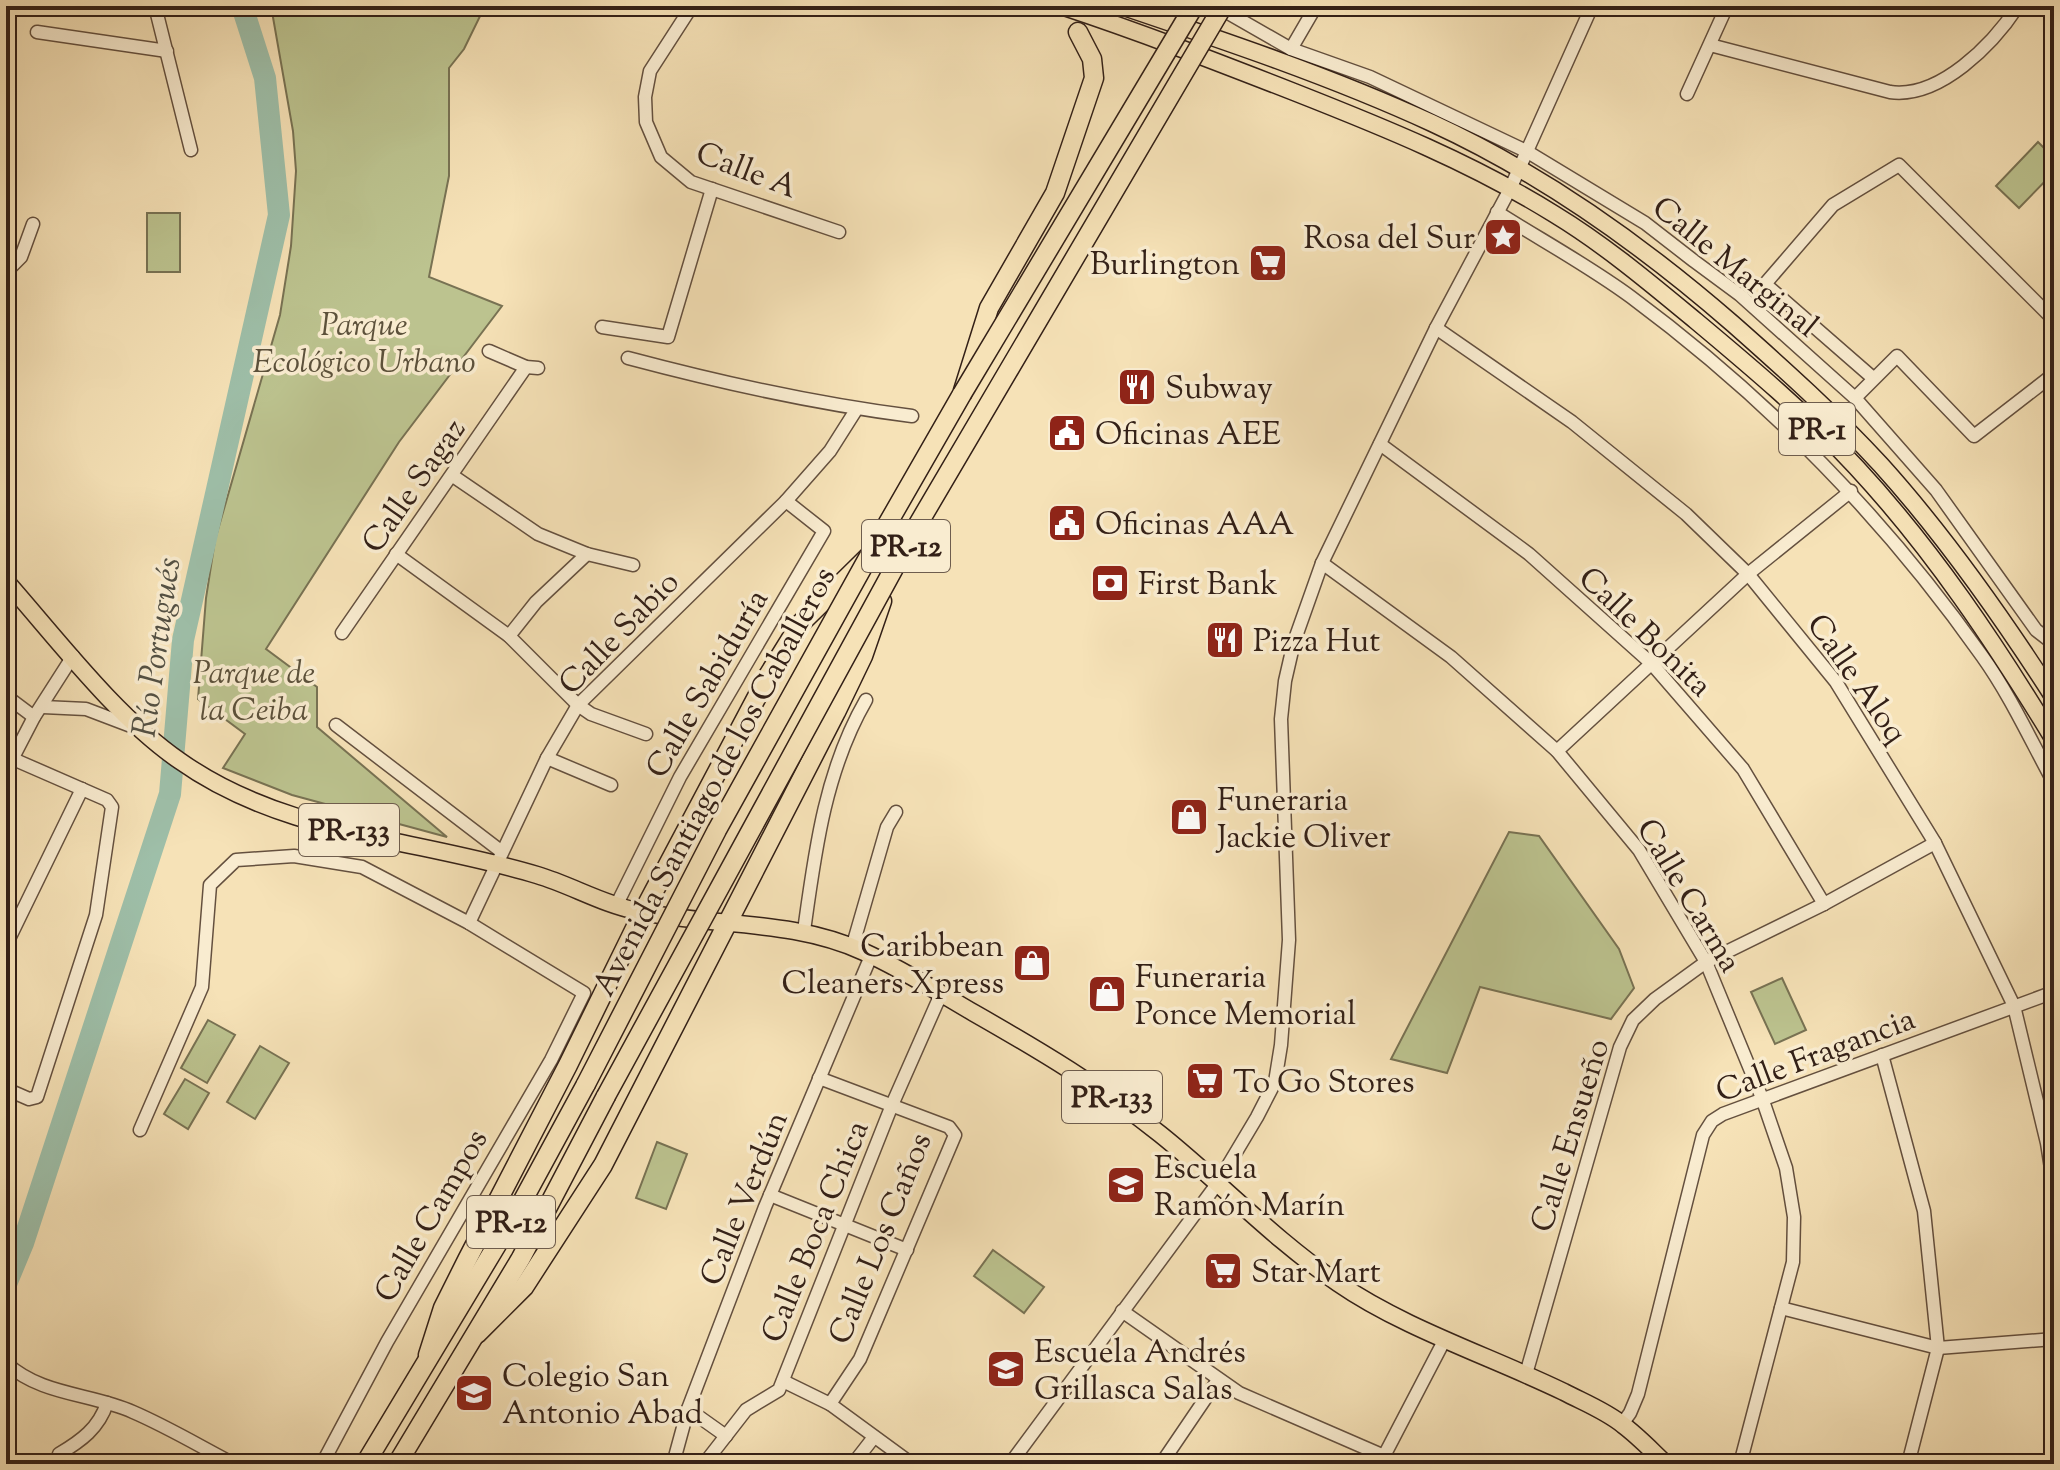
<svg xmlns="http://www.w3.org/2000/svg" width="2060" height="1470" font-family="'Sorts Mill Goudy',serif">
	<rect width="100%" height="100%" fill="#f6e2b7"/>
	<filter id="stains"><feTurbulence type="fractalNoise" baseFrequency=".0025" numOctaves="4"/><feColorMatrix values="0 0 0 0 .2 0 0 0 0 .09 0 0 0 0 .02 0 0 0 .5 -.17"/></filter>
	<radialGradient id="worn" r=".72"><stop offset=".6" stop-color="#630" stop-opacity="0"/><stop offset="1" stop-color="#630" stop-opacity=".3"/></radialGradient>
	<!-- green -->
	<g fill="#bcc38f" stroke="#787253" stroke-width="2">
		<path d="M271,6H485L464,49L449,68V176L429,277L502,306L399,442L266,649L317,687V727L447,837L292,795L223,768L245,734L198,699L206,598L215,540L280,315L291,246L296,171L293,131Z"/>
		<path d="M2038,142L2054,158V172L2019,208L1996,186Z"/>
		<rect x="147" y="213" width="33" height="59"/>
		<path d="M1509,832L1539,836L1619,949L1634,988L1611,1019L1480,987L1447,1073L1391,1059Z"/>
		<path d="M1782,978L1806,1030L1775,1044L1751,992Z"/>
		<path d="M208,1020L235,1035L207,1083L181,1068Z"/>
		<path d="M260,1046L289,1063L255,1119L227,1102Z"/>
		<path d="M185,1079L209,1093L188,1129L164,1114Z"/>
		<path d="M657,1142L687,1154L666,1209L636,1198Z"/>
		<path d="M993,1250L1044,1287L1024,1313L974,1276Z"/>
	</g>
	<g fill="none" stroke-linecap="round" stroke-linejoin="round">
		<!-- river -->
		<path stroke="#9ebfa9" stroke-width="22" d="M6,1284L23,1243L170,794L183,640L279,215L265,78L242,6"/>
		<defs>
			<g id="minor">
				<path d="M155,6L191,150"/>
				<path d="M692,6L650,71L645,97L646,122L661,157L691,182L839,232"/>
				<path d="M1216,6L1291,49L1370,77L1526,151L1645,223L1694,261L1740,295L1855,398L1936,490L2036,630L2054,644"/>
				<path d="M37,32L167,51"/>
				<path d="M1710,45L1890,92C1940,99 1993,44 2018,6"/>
				<path d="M1291,49L1316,6"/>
				<path d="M1687,94L1727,6"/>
				<path d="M1497,212C1541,240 1589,266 1631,297C1767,398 1884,517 1982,656C2010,695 2031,741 2054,783"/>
				<path d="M6,272L21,257L33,224"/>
				<path d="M602,327L668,337L712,189"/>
				<path d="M1436,328L1572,422L1686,514L1748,574L1836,682L1935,843L2014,1006L2047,1143L2054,1187"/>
				<path d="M489,351L526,367L538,368"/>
				<path d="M628,358C722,383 816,404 912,416"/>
				<path d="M1873,378L1765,284L1833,205L1899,165L2054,320"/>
				<path d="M1855,398L1897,356L1974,436L2054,374"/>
				<path d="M1380,444L1529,554L1652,664L1743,769L1824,904"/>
				<path d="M6,450L8,471L6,474"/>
				<path d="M453,476L538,534L587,554L633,565"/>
				<path d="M396,554L509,636L578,705L591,714L646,734"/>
				<path d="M1322,563L1451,657L1557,751L1639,850L1706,962L1762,1098L1786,1168L1794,1217L1793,1262L1740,1464"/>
				<path d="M342,633L526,367"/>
				<path d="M509,636L536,602L587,554"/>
				<path d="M6,696L34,717"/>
				<path d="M43,707L86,709L136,728"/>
				<path d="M336,725L502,852"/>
				<path d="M1557,751L1748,574L1851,491"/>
				<path d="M547,758L611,785"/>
				<path d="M6,771L34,717L73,656"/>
				<path d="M616,906L680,777L824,531L786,501"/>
				<path d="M469,923L547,758L578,705L786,501L830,451L856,410"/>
				<path d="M804,931C815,851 825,771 866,700"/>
				<path d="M6,945L82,789"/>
				<path d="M852,948L887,827L896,812"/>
				<path d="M1882,1055L1924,1211L1938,1348L1908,1464"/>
				<path d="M819,1078L949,1127L955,1135L860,1359L830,1404"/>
				<path d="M6,1089L29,1099L37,1097L96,915L112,807L107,800L13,759"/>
				<path d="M140,1130L202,987L210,885L236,860L294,856L362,867L469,923L584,993L551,1060L387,1342L322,1464"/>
				<path d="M770,1195L907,1250"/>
				<path d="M1781,1308L1938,1348L2054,1339"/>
				<path d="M1122,1311L1239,1393L1384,1456L1397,1464"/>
				<path d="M6,1363C42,1396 91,1393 133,1412C168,1427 201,1447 234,1464"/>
				<path d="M1526,1374L1620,1047L1633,1020L1655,999L1706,962L1824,904L1935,843"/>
				<path d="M783,1381L830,1404L912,1464"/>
				<path d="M688,1409L726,1436"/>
				<path d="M1622,1424L1630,1413L1638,1394L1703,1135L1712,1121L1723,1114L2054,992"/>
				<path d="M1384,1456L1445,1339"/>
				<path d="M65,1464L59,1454C81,1441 99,1428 107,1403"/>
				<path d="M673,1464L688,1409L765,1207L871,956"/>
				<path d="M704,1464L746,1410L779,1390L892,1105L937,1003L943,995"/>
				<path d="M853,1464L874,1437"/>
				<path d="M1010,1464L1217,1184L1257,1117L1275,1082L1281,1045L1289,940L1281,719L1285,681L1294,642L1322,563L1436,328L1510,189L1592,6"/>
				<path d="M1161,1464L1218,1380"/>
			</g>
			<g id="major">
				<path d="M1061,6C1140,32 1217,62 1294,92C1383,127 1472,163 1554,214C1605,245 1650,283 1696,321C1751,367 1807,414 1856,467C1933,550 1995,643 2054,740"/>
				<path d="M1121,6C1225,41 1332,77 1432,123C1543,174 1641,244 1733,324C1784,369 1835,415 1881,465C1946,537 2002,617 2054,698"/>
				<path d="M6,581C58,640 116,717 180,761C284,835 418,839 537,875C571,885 602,904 637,911C713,927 792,919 864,952C902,969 938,992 974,1013C1039,1050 1101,1087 1160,1134C1220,1182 1274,1240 1338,1283C1403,1328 1492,1357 1564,1392C1583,1402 1606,1411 1623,1425C1638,1436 1652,1451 1666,1464"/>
			</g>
			<g id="highway">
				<path d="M477,1334L524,1287L603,1165L836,712L863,656L882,601"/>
				<path d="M428,1355L443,1308L467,1260L568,1065L643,912L769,674L800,624L869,556L962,394L989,308L1055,193L1094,78L1092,59L1078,32"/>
				<path d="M365,1464L516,1213L586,1084"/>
				<path d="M397,1464L521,1258L606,1096"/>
			</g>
		</defs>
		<!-- minor casing -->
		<use href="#minor" stroke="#64503f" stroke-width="15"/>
		<!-- major casing -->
		<use href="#major" stroke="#332017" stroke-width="19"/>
		<!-- highway casing -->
		<use href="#highway" stroke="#332017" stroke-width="21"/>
		<!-- minor -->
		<use href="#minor" stroke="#f9ecd0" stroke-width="12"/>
		<!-- major -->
		<use href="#major" stroke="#f6e2b7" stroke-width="16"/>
		<!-- highway -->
		<use href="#highway" stroke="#f6e2b7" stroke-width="18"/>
		<defs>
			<g id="highway-bridge">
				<path d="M962,394L1194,6"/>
				<path d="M586,1084L717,830L869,556"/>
				<path d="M606,1096L917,526L1223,6"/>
			</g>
		</defs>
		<!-- highway-bridge casing -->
		<use href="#highway-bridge" stroke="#332017" stroke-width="21" stroke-linecap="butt"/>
		<!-- highway-bridge -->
		<use href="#highway-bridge" stroke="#f6e2b7" stroke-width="18"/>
	</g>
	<!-- icons -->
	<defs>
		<symbol id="sight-square" viewBox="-11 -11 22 22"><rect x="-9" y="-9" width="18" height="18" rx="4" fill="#8f2418" stroke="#f9ecd0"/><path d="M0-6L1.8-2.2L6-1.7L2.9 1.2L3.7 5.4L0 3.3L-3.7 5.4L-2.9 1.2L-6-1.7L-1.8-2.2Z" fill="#fff"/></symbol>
		<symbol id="supermarket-square" viewBox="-11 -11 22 22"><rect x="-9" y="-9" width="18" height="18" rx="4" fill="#8f2418" stroke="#f9ecd0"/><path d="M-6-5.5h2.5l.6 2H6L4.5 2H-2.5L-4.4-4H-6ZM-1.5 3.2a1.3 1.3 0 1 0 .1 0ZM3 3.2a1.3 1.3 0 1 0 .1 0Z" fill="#fff"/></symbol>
		<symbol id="restaurant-square" viewBox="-11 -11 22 22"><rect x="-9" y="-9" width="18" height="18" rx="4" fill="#8f2418" stroke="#f9ecd0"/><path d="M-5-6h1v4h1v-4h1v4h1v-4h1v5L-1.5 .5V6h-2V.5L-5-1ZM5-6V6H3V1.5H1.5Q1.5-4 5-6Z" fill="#fff"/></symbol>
		<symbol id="civic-square" viewBox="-11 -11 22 22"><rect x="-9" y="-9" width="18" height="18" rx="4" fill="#8f2418" stroke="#f9ecd0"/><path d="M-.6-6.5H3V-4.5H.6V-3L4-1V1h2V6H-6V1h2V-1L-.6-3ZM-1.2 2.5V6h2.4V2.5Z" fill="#fff"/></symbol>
		<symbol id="bank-square" viewBox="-11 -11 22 22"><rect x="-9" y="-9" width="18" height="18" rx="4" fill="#8f2418" stroke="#f9ecd0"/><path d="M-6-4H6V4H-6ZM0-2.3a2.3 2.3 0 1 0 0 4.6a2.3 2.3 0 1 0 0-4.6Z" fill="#fff"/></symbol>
		<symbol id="shop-square" viewBox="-11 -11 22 22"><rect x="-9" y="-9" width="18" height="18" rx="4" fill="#8f2418" stroke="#f9ecd0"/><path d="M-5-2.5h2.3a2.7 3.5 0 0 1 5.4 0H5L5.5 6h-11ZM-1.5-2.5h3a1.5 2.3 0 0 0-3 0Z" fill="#fff"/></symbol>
		<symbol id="school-square" viewBox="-11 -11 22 22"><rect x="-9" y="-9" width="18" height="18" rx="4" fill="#8f2418" stroke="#f9ecd0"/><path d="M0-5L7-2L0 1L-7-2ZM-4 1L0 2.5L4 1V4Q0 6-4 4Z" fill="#fff"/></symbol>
	</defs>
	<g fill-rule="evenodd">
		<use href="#sight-square" x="1481" y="215" width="44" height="44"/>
		<use href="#supermarket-square" x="1246" y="241" width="44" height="44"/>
		<use href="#restaurant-square" x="1115" y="365" width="44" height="44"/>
		<use href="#civic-square" x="1045" y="411" width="44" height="44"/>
		<use href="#civic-square" x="1045" y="501" width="44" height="44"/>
		<use href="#bank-square" x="1088" y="561" width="44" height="44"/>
		<use href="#restaurant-square" x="1203" y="618" width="44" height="44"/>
		<use href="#shop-square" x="1167" y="795" width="44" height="44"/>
		<use href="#shop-square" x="1010" y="941" width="44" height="44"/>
		<use href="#shop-square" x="1085" y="972" width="44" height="44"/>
		<use href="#supermarket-square" x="1183" y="1059" width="44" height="44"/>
		<use href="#school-square" x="1104" y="1163" width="44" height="44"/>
		<use href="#supermarket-square" x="1201" y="1249" width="44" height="44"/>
		<use href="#school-square" x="984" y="1347" width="44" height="44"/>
		<use href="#school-square" x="452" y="1371" width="44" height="44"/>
	</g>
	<g text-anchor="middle" stroke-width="7" stroke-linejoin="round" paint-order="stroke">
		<!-- shield labels -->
		<g fill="#f9ecd0" stroke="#6e5d4e" stroke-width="2">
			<rect x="1779" y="403" width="76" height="52" rx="6"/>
			<rect x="862" y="520" width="88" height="52" rx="6"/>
			<rect x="299" y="804" width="100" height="52" rx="6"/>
			<rect x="1062" y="1071" width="100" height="52" rx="6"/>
			<rect x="467" y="1196" width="88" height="52" rx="6"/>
		</g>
		<g font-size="30" font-weight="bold" fill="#332017">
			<text x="1817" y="439">PR-1</text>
			<text x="906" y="556">PR-12</text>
			<text x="349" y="840">PR-133</text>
			<text x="1112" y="1107">PR-133</text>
			<text x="511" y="1232">PR-12</text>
		</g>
		<!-- street labels -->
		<g font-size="32" fill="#332017" stroke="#f9ecd0">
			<text transform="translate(747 169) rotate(21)" y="11">Calle A</text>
			<text transform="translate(1736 266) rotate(39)" y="11">Calle Marginal</text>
			<text transform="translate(413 485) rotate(-55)" y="11">Calle Sagaz</text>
			<text transform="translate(1646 631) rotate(44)" y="11">Calle Bonita</text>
			<text transform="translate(618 632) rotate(-46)" y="11">Calle Sabio</text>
			<text transform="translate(1858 678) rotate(55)" y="11">Calle Aloq</text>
			<text transform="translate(706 683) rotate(-60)" y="11">Calle Sabiduría</text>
			<text transform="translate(713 781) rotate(-62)" y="11">Avenida Santiago de los Caballeros</text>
			<text transform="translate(1690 895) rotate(59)" y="11">Calle Carma</text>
			<text transform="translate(1815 1054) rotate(-21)" y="11">Calle Fragancia</text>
			<text transform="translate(1569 1135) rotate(-73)" y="11">Calle Ensueño</text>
			<text transform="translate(743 1198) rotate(-68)" y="11">Calle Verdún</text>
			<text transform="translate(430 1215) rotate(-60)" y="11">Calle Campos</text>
			<text transform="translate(814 1231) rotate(-68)" y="11">Calle Boca Chica</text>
			<text transform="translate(879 1238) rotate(-68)" y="11">Calle Los Caños</text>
		</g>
		<!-- poi labels -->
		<g font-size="32" fill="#332017" stroke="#f9ecd0" text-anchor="start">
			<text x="1475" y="248" text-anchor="end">Rosa del Sur</text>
			<text x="1240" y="274" text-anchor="end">Burlington</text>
			<text x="1165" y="398">Subway</text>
			<text x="1095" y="444">Oficinas AEE</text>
			<text x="1095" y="534">Oficinas AAA</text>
			<text x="1138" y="594">First Bank</text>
			<text x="1253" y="651">Pizza Hut</text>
			<text x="1217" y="810">Funeraria<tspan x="1217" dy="37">Jackie Oliver</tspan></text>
			<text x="1004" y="956" text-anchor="end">Caribbean<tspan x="1004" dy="37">Cleaners Xpress</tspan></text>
			<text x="1135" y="987">Funeraria<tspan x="1135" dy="37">Ponce Memorial</tspan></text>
			<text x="1233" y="1092">To Go Stores</text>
			<text x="1154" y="1178">Escuela<tspan x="1154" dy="37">Ramón Marín</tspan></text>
			<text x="1251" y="1282">Star Mart</text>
			<text x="1034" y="1362">Escuela Andrés<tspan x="1034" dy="37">Grillasca Salas</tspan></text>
			<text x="502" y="1386">Colegio San<tspan x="502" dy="37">Antonio Abad</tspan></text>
		</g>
		<!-- park labels -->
		<g font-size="32" font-style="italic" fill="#5c513b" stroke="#f9ecd0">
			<text x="364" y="335">Parque<tspan x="364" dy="37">Ecológico Urbano</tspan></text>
			<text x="254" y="683">Parque de<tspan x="254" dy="37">la Ceiba</tspan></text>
		</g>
		<!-- water labels -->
		<g font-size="34" font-style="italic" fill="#535043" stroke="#f9ecd0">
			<text transform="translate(155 647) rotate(-82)" y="12">Río Portugués</text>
		</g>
	</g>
	<!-- margin -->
	<rect width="2060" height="1470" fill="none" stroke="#f6e2b7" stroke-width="32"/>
	<rect x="8" y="8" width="2044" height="1454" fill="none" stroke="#332017" stroke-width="4"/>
	<rect x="16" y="16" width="2028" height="1438" fill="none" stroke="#332017" stroke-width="2"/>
	<rect width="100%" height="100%" filter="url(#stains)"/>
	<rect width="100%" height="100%" fill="url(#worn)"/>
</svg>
